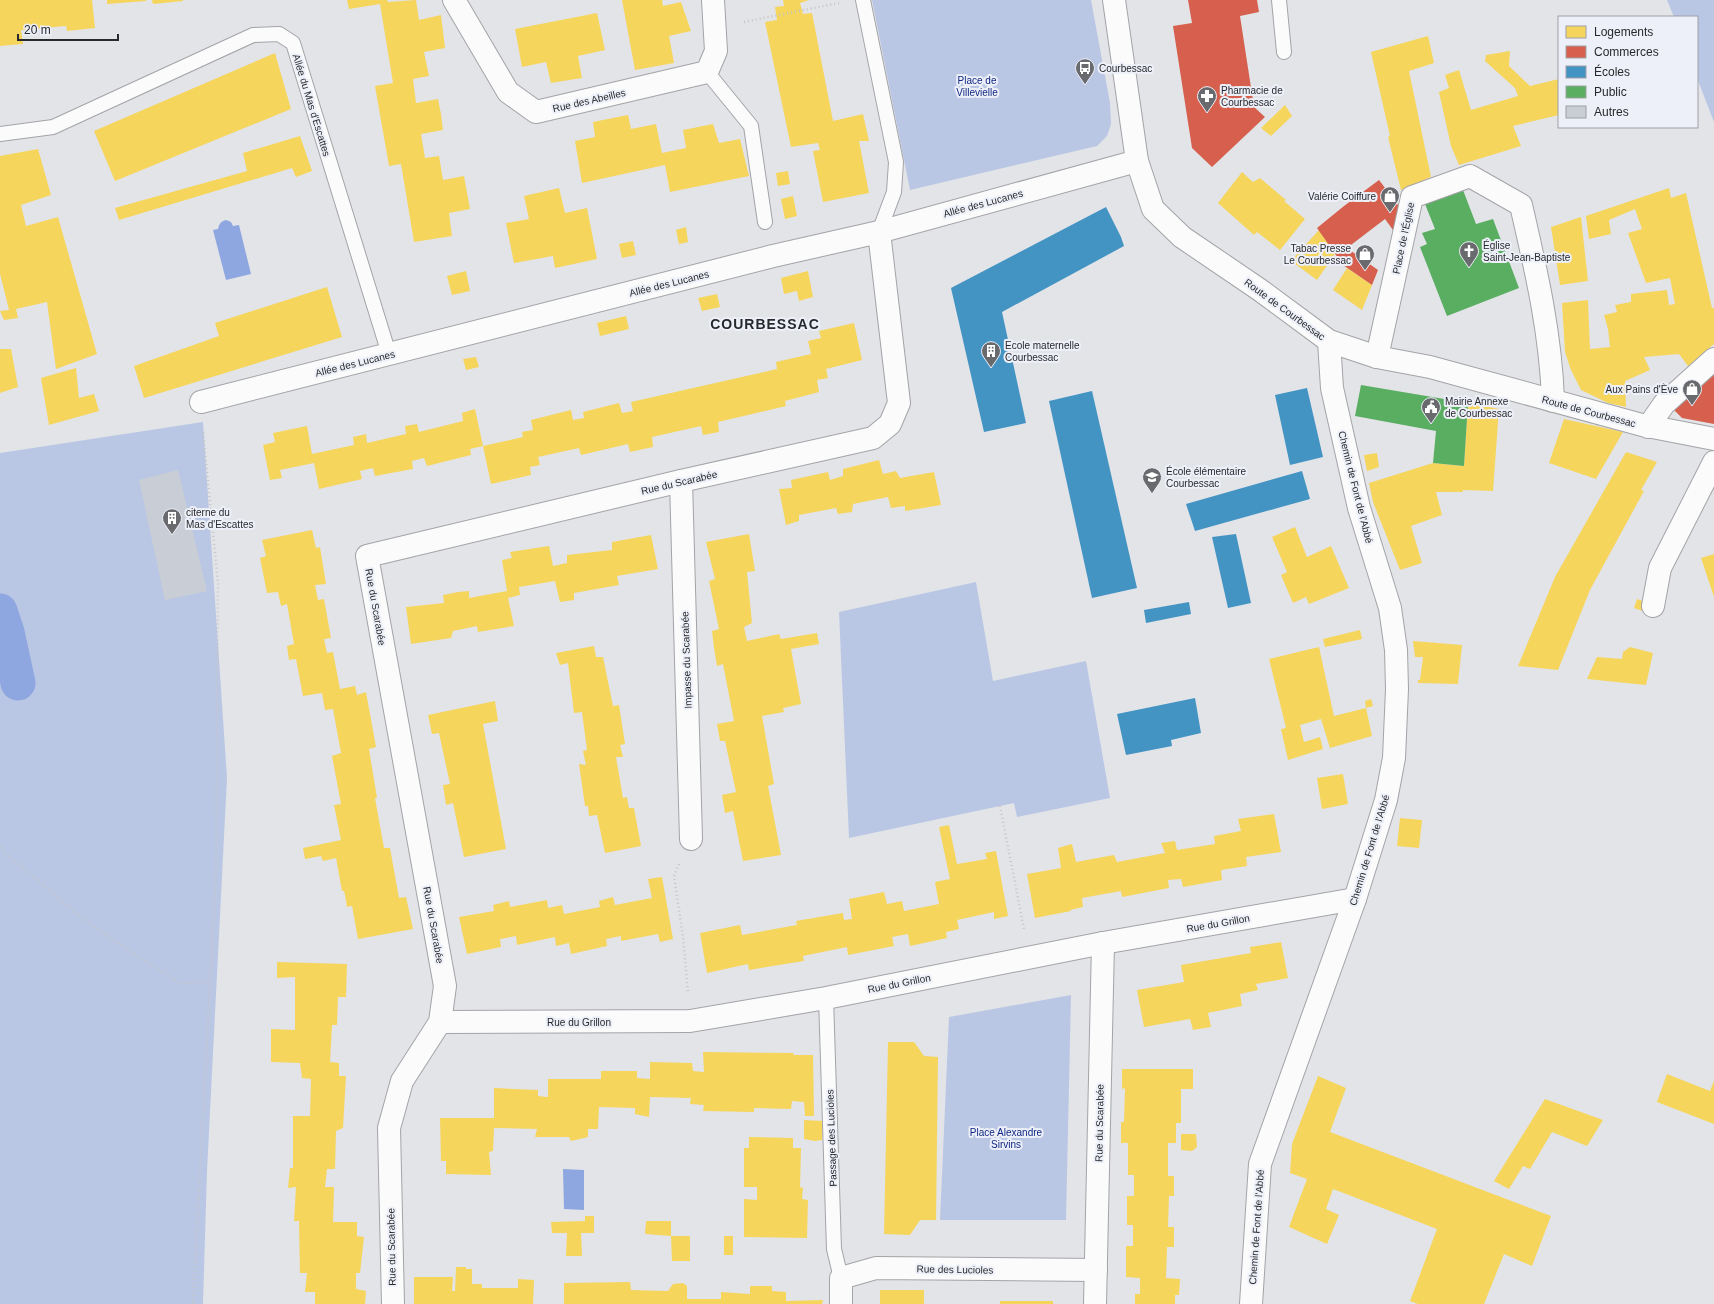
<svg xmlns="http://www.w3.org/2000/svg" width="1714" height="1304" font-family="Helvetica,sans-serif">
	<rect width="100%" height="100%" fill="#e2e4e8"/>
	<!-- green -->
	<g fill="#bac7e4">
		<path d="M872,0H1091L1110,103L1111,124L1107,136L1097,146L910,190Z"/>
		<path d="M1667,0H1714V122L1697,78V17H1674Z"/>
		<path d="M203,422L227,778L207,1171L203,1304H0V453Z"/>
		<path d="M976,582L993,681L1086,661L1110,798L1017,817L1014,803L849,838L839,612Z"/>
		<path d="M1071,995L1066,1220H940L949,1017Z"/>
	</g>
	<!-- water -->
	<g fill="#8fa7e0">
		<path d="M226,220L231,222L233,226L239,225L251,274L226,280L213,230L218,229C219,224 221,221 226,220Z"/>
		<path d="M563,1169L584,1170V1210L564,1209Z"/>
	</g>
	<!-- homes -->
	<g fill="#f6d55c">
		<path d="M0,0H92L95,28L67,31L66,26L21,30L23,44L0,46Z"/>
		<path d="M107,0H146V1L107,4Z"/>
		<path d="M152,0H183V1L153,4Z"/>
		<path d="M347,0H387L388,2L416,0L419,20L441,15L445,48L424,52L429,76L413,79L416,103L438,99L441,114L443,130L421,134L425,158L439,156L443,180L464,176L470,209L449,213L452,236L414,242L401,164L389,166L375,86L393,83L380,4L349,9Z"/>
		<path d="M622,0H662L663,6L681,2L691,31L669,36L674,63L635,70Z"/>
		<path d="M783,0H809L800,3L803,14L812,13L833,121L863,114L869,141H859L869,193L823,202L813,151L820,150L818,143L791,147L765,22L777,20L775,7L784,6Z"/>
		<path d="M597,13L605,50L578,56L582,78L551,83L546,62L522,67L515,29Z"/>
		<path d="M1428,36L1434,63L1409,71L1431,177L1401,190L1388,137L1390,136L1371,52Z"/>
		<path d="M1510,51L1509,66L1530,86L1559,79V115L1513,126L1521,146L1459,165L1451,146L1439,92L1449,88L1445,75L1459,70L1471,110L1518,96L1515,88L1485,61L1486,55Z"/>
		<path d="M275,53L291,109L115,181L94,131Z"/>
		<path d="M1285,105L1292,116L1271,136L1261,128Z"/>
		<path d="M628,115L631,129L656,124L662,153L686,148L683,130L713,124L719,143L740,139L749,176L670,192L665,165L582,183L575,141L595,137L593,122Z"/>
		<path d="M300,136L312,171L296,177L292,168L119,220L115,208L247,171L243,153Z"/>
		<path d="M38,149L51,195L21,205L26,226L58,217L97,354L56,369L47,302L16,309L18,318L4,320L0,311L9,310L0,274V156Z"/>
		<path d="M788,171L790,184L778,186L776,173Z"/>
		<path d="M1242,172L1253,182L1260,178L1286,200L1284,201L1305,219L1280,250L1257,232L1254,235L1218,203Z"/>
		<path d="M559,188L565,213L587,208L597,259L555,268L553,256L514,263L506,223L529,219L524,196Z"/>
		<path d="M1669,188L1671,198L1686,193L1712,308H1714V344L1688,366L1679,354L1644,357L1650,370L1625,381L1626,407L1608,403L1581,390L1571,370L1565,352L1562,303L1588,300L1590,349L1610,347L1608,329L1604,315L1617,312L1615,305L1631,302V294L1667,290L1669,305L1675,304L1670,278L1646,283L1628,233L1642,229L1635,209L1609,220L1611,234L1589,239L1586,216Z"/>
		<path d="M793,196L797,216L785,219L781,199Z"/>
		<path d="M1581,217L1588,281L1560,285L1551,227Z"/>
		<path d="M686,227L688,242L679,244L676,230Z"/>
		<path d="M1319,230L1335,254L1317,280L1291,261Z"/>
		<path d="M633,241L636,255L622,258L619,244Z"/>
		<path d="M1347,268L1372,285L1362,310L1333,290Z"/>
		<path d="M466,271L470,291L452,295L447,276Z"/>
		<path d="M808,271L813,297L799,301L797,291L784,294L781,278Z"/>
		<path d="M327,287L342,337L144,398L134,366L219,336L215,323Z"/>
		<path d="M717,294L720,307L702,311L698,298Z"/>
		<path d="M626,316L629,329L600,336L597,323Z"/>
		<path d="M854,323L862,360L826,369L828,378L817,380L819,392L785,401L786,406L718,422L719,432L703,435L701,426L652,437L653,447L630,452L628,444L581,455L579,448L538,457L540,465L530,467L531,475L491,484L483,446L470,449L471,455L427,466L424,458L412,461L413,469L375,476L373,468L360,471L362,479L319,489L314,463L280,470L282,478L270,480L263,445L275,442L273,433L307,426L312,454L354,445L353,437L366,434L367,443L406,434L405,426L417,424L419,432L463,421L462,413L475,409L483,446L523,437L522,432L533,430L531,420L571,410L573,420L584,418L583,412L619,403L622,413L633,411L631,402L777,369L776,362L811,354L808,341L821,338L819,331Z"/>
		<path d="M0,349H11L18,387L0,393Z"/>
		<path d="M476,357L479,367L466,370L463,359Z"/>
		<path d="M76,368L79,398L94,394L99,411L49,425L41,378Z"/>
		<path d="M1468,403L1499,409L1493,491L1463,490V492H1436L1442,515L1411,526L1422,563L1400,570L1373,502L1369,483L1433,463L1464,466Z"/>
		<path d="M1564,419L1623,432L1596,479L1549,463Z"/>
		<path d="M1626,452L1657,462L1641,490L1644,491L1590,590L1558,670L1518,666L1555,577Z"/>
		<path d="M1377,453L1379,467L1367,471L1364,455Z"/>
		<path d="M879,460L883,474L896,471L900,478L934,472L941,505L905,511V506L891,508L888,497L853,504L852,512L838,514L836,508L799,515V521L786,525L779,489L792,488L791,480L828,472L830,480L843,476V469Z"/>
		<path d="M1295,527L1307,557L1331,546L1349,588L1309,604L1306,597L1293,603L1281,575L1287,572L1272,537Z"/>
		<path d="M312,530L316,548L320,547L326,584L315,585L318,600L324,599L331,638L324,639L327,653L333,652L340,689L355,686L357,695L366,692L376,747L369,749L377,798H375L382,837L384,848H390L399,898L406,897L413,929L358,939L352,906L347,907L345,895L344,891H342L336,858L323,861L321,856L305,859L303,848L341,840L334,805L341,804L332,756L341,753L333,709L325,710L322,693L303,696L296,659L289,660L287,646L294,644L287,604L281,606L278,592L267,593L260,558L266,556L262,540Z"/>
		<path d="M749,534L755,571L747,572L752,623L744,627L747,641L779,634L781,639L817,633L819,644L791,649L801,704L783,708L784,712L762,716L774,784L768,786L781,855L743,861L733,811L725,813L722,795L736,792L725,741H720L717,724L734,721L723,664L717,666L714,648L712,631L719,629L709,581L715,579L706,542Z"/>
		<path d="M651,535L658,569L617,576L619,585L574,593V600L560,602L555,581L519,587L520,595L508,598L514,626L478,632L477,626L453,631L451,638L411,644L406,607L444,603L443,595L458,592L469,591V598L507,591L502,560L512,558L510,552L549,546L553,566L567,563V555L612,550V542Z"/>
		<path d="M1714,554V597L1701,558Z"/>
		<path d="M1637,599L1645,602L1643,611L1634,608Z"/>
		<path d="M1360,630L1362,639L1325,647L1323,639Z"/>
		<path d="M1413,641L1462,645L1458,684L1418,683V680H1420L1423,657H1415Z"/>
		<path d="M594,646L596,657H603L613,706L619,705L625,744L620,745L623,757H616L623,798L627,797L629,808H634L641,846L605,853L597,815L589,816L588,806H585L579,764L586,765L583,751L587,750L582,712L574,713L568,663L560,665L556,653Z"/>
		<path d="M1319,647L1334,716L1366,708L1372,736L1330,748L1321,719L1300,725L1304,742L1320,737L1323,749L1288,760L1281,729L1286,728L1269,659Z"/>
		<path d="M1630,647L1653,653L1646,685L1587,679L1597,657L1622,659L1623,652Z"/>
		<path d="M1371,699L1373,706L1366,708L1365,701Z"/>
		<path d="M495,701L498,721L483,724L506,849L464,857L453,803L446,805L443,785L450,784L439,733L432,734L428,715Z"/>
		<path d="M1343,774L1348,804L1322,809L1317,778Z"/>
		<path d="M1274,814L1281,852L1246,857L1247,866L1221,870L1222,880L1183,887L1181,879L1168,880L1169,888L1122,897L1121,891L1082,898L1083,907L1070,910L1071,911L1035,918L1027,874L1061,868L1058,848L1072,844L1076,862L1114,855L1117,862L1165,853L1161,843L1175,841L1177,850L1215,844L1214,836L1241,831L1238,819Z"/>
		<path d="M1400,818L1422,820L1419,848L1397,846Z"/>
		<path d="M949,825L957,864L987,859L985,853L996,851L1008,916L994,919V912L957,920L959,929L946,932L947,938L910,946L908,934L892,937L894,946L848,955L847,947L803,956L804,961L749,970L748,964L707,973L700,933L740,925L742,935L797,925L796,921L843,913L844,920L852,919L849,899L884,892L887,904L902,901L904,911L939,904L935,882L950,879L939,827Z"/>
		<path d="M662,877L673,939L660,942L658,934L621,941V936L606,939L607,946L571,954L569,943L556,946L555,937L517,945L516,936L500,939L501,947L467,954L459,917L494,911L493,905L509,901L510,907L547,900L548,908L562,905L564,914L600,907L599,901L613,897L615,905L652,898L648,879Z"/>
		<path d="M1281,942L1288,978L1256,984L1258,990L1240,994L1242,1006L1208,1013L1211,1027L1193,1030L1190,1019L1144,1027L1137,990L1184,982L1181,965L1251,953L1250,947Z"/>
		<path d="M277,962L347,964L346,997H338L337,1025H332L330,1062L339,1063V1076H346L343,1128L336,1131L335,1169H327L325,1187H334L333,1222H357V1236L364,1237L360,1273H356V1289L366,1291L365,1304H315V1292H305L307,1273H300L299,1221H294L296,1187L288,1188L290,1168H293V1116H310L311,1079L302,1078L300,1063L271,1062V1029L295,1030V977L277,978Z"/>
		<path d="M888,1042H914L924,1056L938,1057L936,1220H920L910,1235L884,1234Z"/>
		<path d="M703,1052L793,1053L794,1055H813L814,1116H805L804,1102L792,1101L791,1109L754,1108V1112L703,1111L704,1105L690,1104L691,1098L650,1097L649,1117L635,1114V1108L599,1107L598,1129H588V1137L571,1141L569,1137H535L537,1129L494,1128L493,1151L489,1152L491,1175L446,1174V1161H441L440,1118H494V1088L538,1090V1096L548,1097V1079H601V1071H637V1078L650,1079V1062L692,1063L693,1071L704,1072Z"/>
		<path d="M1122,1069H1193V1089H1181V1123H1176V1143H1168V1176H1174V1196H1169L1168,1227H1174V1247H1167L1166,1278L1180,1279L1179,1295H1175V1304H1135V1294H1140V1278L1126,1277V1246H1133V1225H1127V1196H1134V1175H1128V1143H1121V1122H1124L1125,1088L1122,1089Z"/>
		<path d="M1667,1074L1710,1091L1714,1081V1124L1657,1102Z"/>
		<path d="M1318,1076L1346,1088L1330,1132L1551,1216L1532,1266L1504,1254L1484,1304H1418L1410,1301L1437,1229L1333,1189L1326,1209L1339,1215L1327,1244L1289,1227L1307,1179L1290,1173L1292,1144Z"/>
		<path d="M1545,1099L1603,1120L1587,1146L1552,1132L1530,1169L1523,1166L1509,1189L1494,1181Z"/>
		<path d="M804,1120L823,1121L822,1140L815,1141L804,1139Z"/>
		<path d="M1181,1134H1196L1197,1147L1192,1151L1181,1150Z"/>
		<path d="M749,1137L793,1138V1148H801L800,1187L803,1188L802,1199L808,1200L807,1238L744,1237V1199L757,1200V1187H744V1148H749Z"/>
		<path d="M585,1216H594V1233H581L582,1256H566L567,1233H552L551,1222L585,1221Z"/>
		<path d="M646,1221H671V1236H690V1261H672L671,1236L645,1234Z"/>
		<rect x="724" y="1236" width="9" height="19"/>
		<path d="M456,1267H466V1269H472V1284H482V1288H518V1279L534,1280L533,1304H414V1277H453L452,1291H455Z"/>
		<path d="M630,1282L631,1290L668,1291L673,1284L683,1283L687,1286V1299H721V1292L750,1294V1286H772V1291L786,1292V1301L823,1300L822,1304H564V1283Z"/>
		<rect x="880" y="1290" width="44" height="14"/>
		<rect x="1000" y="1301" width="53" height="3"/>
	</g>
	<!-- shops -->
	<g fill="#d6604d">
		<path d="M1188,0H1257L1259,12L1240,16L1254,107L1265,117L1212,167L1192,148L1173,26L1192,23Z"/>
		<path d="M1379,180L1401,209L1393,230L1385,219L1347,248L1378,270L1372,285L1343,265L1317,228L1344,206Z"/>
		<path d="M1710,374H1714V424L1682,418L1671,407Z"/>
	</g>
	<!-- schools -->
	<g fill="#4393c3">
		<path d="M1106,207L1121,237L1124,246L1002,312L1026,423L984,432L951,288Z"/>
		<path d="M1307,388L1323,457L1290,465L1275,395Z"/>
		<path d="M1092,391L1137,588L1092,598L1049,401Z"/>
		<path d="M1302,471L1310,499L1195,531L1186,504Z"/>
		<path d="M1236,534L1251,603L1228,608L1212,537Z"/>
		<path d="M1189,602L1191,614L1146,623L1144,610Z"/>
		<path d="M1195,698L1201,733L1171,740L1172,746L1126,755L1117,714Z"/>
	</g>
	<!-- public -->
	<g fill="#5aae61">
		<path d="M1463,190L1476,224L1493,219L1519,288L1447,316L1420,247L1427,244L1422,233L1435,229L1425,204Z"/>
		<path d="M1361,385L1468,403L1464,466L1433,463L1436,431L1355,416Z"/>
	</g>
	<g fill="none" stroke-linecap="round" stroke-linejoin="round">
		<!-- canal -->
		<path stroke="#8fa7e0" stroke-width="35" d="M0,611L7,632L18,683"/>
	</g>
	<!-- building -->
	<path fill="#c9cdd5" d="M178,470L207,591L165,600L139,480Z"/>
	<g fill="none" stroke-linecap="round" stroke-linejoin="round">
		<defs>
			<g id="lane">
				<path d="M863,0L896,162L894,192L879,232"/>
				<path d="M1279,0L1284,52"/>
				<path d="M707,72L751,126L765,222"/>
				<path d="M0,134L53,127L253,35L279,34L293,43L389,354"/>
				<path d="M826,998L834,1249L841,1278"/>
			</g>
			<g id="street">
				<path d="M454,0L508,92L536,112L707,72L716,51L713,0"/>
				<path d="M1114,0L1137,161L1153,209L1182,237L1260,290L1329,341L1377,357L1430,367L1642,425L1714,439"/>
				<path d="M1377,357L1412,197L1470,176L1521,205C1536,270 1551,334 1553,401"/>
				<path d="M201,402L773,256L879,232L1137,161"/>
				<path d="M1648,427L1664,404L1714,359"/>
				<path d="M681,481L691,839"/>
				<path d="M1653,606L1660,568L1714,462"/>
				<path d="M440,1022L690,1021L826,998L1103,943L1355,899"/>
				<path d="M393,1304L389,1128L402,1081L440,1022L445,986L367,556L681,481L873,438L890,424L899,403L879,232"/>
				<path d="M841,1304V1278L876,1268L1096,1270"/>
				<path d="M1095,1304L1103,943"/>
				<path d="M1251,1304L1260,1164L1355,899L1386,800L1394,758L1397,689L1396,650L1390,608L1359,508L1332,388L1329,341"/>
			</g>
		</defs>
		<!-- lane casing -->
		<use href="#lane" stroke="#a3a4a7" stroke-width="16"/>
		<!-- street casing -->
		<use href="#street" stroke="#a3a4a7" stroke-width="24"/>
		<!-- path -->
		<g stroke="#c5c5c6" stroke-width="2.5" stroke-dasharray="1 3" stroke-linecap="butt">
			<path d="M744,22L839,3"/>
			<path d="M1000,806L1024,929"/>
			<path d="M0,847L6,854L91,925L179,983L209,982"/>
			<path d="M679,864L674,876L683,937L688,993"/>
			<path d="M193,1304L216,869L218,583L203,431"/>
		</g>
		<!-- lane -->
		<use href="#lane" stroke="#fbfbfc" stroke-width="14"/>
		<!-- street -->
		<use href="#street" stroke="#fbfbfc" stroke-width="22"/>
	</g>
	<!-- icons -->
	<defs>
		<symbol id="bus-pin" viewBox="-11 -11 22 30"><path d="M0 17L-7.5 6A9.5 9.5 0 1 1 7.5 6Z" fill="#696a6e" stroke="#edf0f8"/><path d="M-5-6H5V4H4V6H2V4H-2V6H-4V4H-5ZM-3.5-4V0h7V-4ZM-3.5 1.2v1.5H-2V1.2ZM2 1.2v1.5H3.5V1.2Z" fill="#fff"/></symbol>
		<symbol id="pharmacy-pin" viewBox="-11 -11 22 30"><path d="M0 17L-7.5 6A9.5 9.5 0 1 1 7.5 6Z" fill="#696a6e" stroke="#edf0f8"/><path d="M-2-6h4v4h4v4h-4v4h-4v-4h-4v-4h4Z" fill="#fff"/></symbol>
		<symbol id="shop-pin" viewBox="-11 -11 22 30"><path d="M0 17L-7.5 6A9.5 9.5 0 1 1 7.5 6Z" fill="#696a6e" stroke="#edf0f8"/><path d="M-5-2.5h2.3a2.7 3.5 0 0 1 5.4 0H5L5.5 6h-11ZM-1.5-2.5h3a1.5 2.3 0 0 0-3 0Z" fill="#fff"/></symbol>
		<symbol id="church-pin" viewBox="-11 -11 22 30"><path d="M0 17L-7.5 6A9.5 9.5 0 1 1 7.5 6Z" fill="#696a6e" stroke="#edf0f8"/><path d="M-1.2-6h2.4v3.5h3.3v2.4h-3.3V6h-2.4V-.1h-3.3v-2.4h3.3Z" fill="#fff"/></symbol>
		<symbol id="building-pin" viewBox="-11 -11 22 30"><path d="M0 17L-7.5 6A9.5 9.5 0 1 1 7.5 6Z" fill="#696a6e" stroke="#edf0f8"/><path d="M-4-6H4V6H1V3H-1V6H-4ZM-2.5-4.3h1.7v1.8h-1.7ZM.8-4.3h1.7v1.8H.8ZM-2.5-1h1.7V.8h-1.7ZM.8-1h1.7V.8H.8Z" fill="#fff"/></symbol>
		<symbol id="civic-pin" viewBox="-11 -11 22 30"><path d="M0 17L-7.5 6A9.5 9.5 0 1 1 7.5 6Z" fill="#696a6e" stroke="#edf0f8"/><path d="M-.6-6.5H3V-4.5H.6V-3L4-1V1h2V6H-6V1h2V-1L-.6-3ZM-1.2 2.5V6h2.4V2.5Z" fill="#fff"/></symbol>
		<symbol id="school-pin" viewBox="-11 -11 22 30"><path d="M0 17L-7.5 6A9.5 9.5 0 1 1 7.5 6Z" fill="#696a6e" stroke="#edf0f8"/><path d="M0-5L7-2L0 1L-7-2ZM-4 1L0 2.5L4 1V4Q0 6-4 4Z" fill="#fff"/></symbol>
	</defs>
	<g fill-rule="evenodd">
		<use href="#bus-pin" x="1074" y="57" width="22" height="30"/>
		<use href="#pharmacy-pin" x="1196" y="85" width="22" height="30"/>
		<use href="#shop-pin" x="1379" y="185" width="22" height="30"/>
		<use href="#church-pin" x="1458" y="240" width="22" height="30"/>
		<use href="#shop-pin" x="1354" y="243" width="22" height="30"/>
		<use href="#building-pin" x="980" y="340" width="22" height="30"/>
		<use href="#shop-pin" x="1681" y="378" width="22" height="30"/>
		<use href="#civic-pin" x="1420" y="396" width="22" height="30"/>
		<use href="#school-pin" x="1141" y="466" width="22" height="30"/>
		<use href="#building-pin" x="161" y="507" width="22" height="30"/>
	</g>
	<g text-anchor="middle" stroke-width="4" stroke-linejoin="round" paint-order="stroke">
		<!-- poi labels -->
		<g font-size="10" fill="#28292c" stroke="#edf0f8" text-anchor="start">
			<text x="1099" y="72">Courbessac</text>
			<text x="1221" y="94">Pharmacie de<tspan x="1221" dy="12">Courbessac</tspan></text>
			<text x="1376" y="200" text-anchor="end">Valérie Coiffure</text>
			<text x="1483" y="249">Église<tspan x="1483" dy="12">Saint-Jean-Baptiste</tspan></text>
			<text x="1351" y="252" text-anchor="end">Tabac Presse<tspan x="1351" dy="12">Le Courbessac</tspan></text>
			<text x="1005" y="349">Ecole maternelle<tspan x="1005" dy="12">Courbessac</tspan></text>
			<text x="1678" y="393" text-anchor="end">Aux Pains d'Ève</text>
			<text x="1445" y="405">Mairie Annexe<tspan x="1445" dy="12">de Courbessac</tspan></text>
			<text x="1166" y="475">École élémentaire<tspan x="1166" dy="12">Courbessac</tspan></text>
			<text x="186" y="516">citerne du<tspan x="186" dy="12">Mas d'Escattes</tspan></text>
		</g>
		<!-- park labels -->
		<g font-size="10" fill="#102784" stroke="#edf0f8">
			<text x="977" y="84">Place de<tspan x="977" dy="12">Villevielle</tspan></text>
			<text x="1006" y="1136">Place Alexandre<tspan x="1006" dy="12">Sirvins</tspan></text>
		</g>
		<!-- street labels -->
		<g font-size="10" fill="#28292c" stroke="#edf0f8">
			<text transform="translate(589 100) rotate(-13)" y="4">Rue des Abeilles</text>
			<text transform="translate(312 105) rotate(73)" y="4">Allée du Mas d'Escattes</text>
			<text transform="translate(983 203) rotate(-15)" y="4">Allée des Lucanes</text>
			<text transform="translate(1403 238) rotate(-78)" y="4">Place de l'Église</text>
			<text transform="translate(669 283) rotate(-14)" y="4">Allée des Lucanes</text>
			<text transform="translate(1285 309) rotate(36)" y="4">Route de Courbessac</text>
			<text transform="translate(355 363) rotate(-14)" y="4">Allée des Lucanes</text>
			<text transform="translate(1589 411) rotate(15)" y="4">Route de Courbessac</text>
			<text transform="translate(679 482) rotate(-13)" y="4">Rue du Scarabée</text>
			<text transform="translate(1356 487) rotate(76)" y="4">Chemin de Font de l'Abbé</text>
			<text transform="translate(376 607) rotate(80)" y="4">Rue du Scarabée</text>
			<text transform="translate(686 660) rotate(-92)" y="4">Impasse du Scarabée</text>
			<text transform="translate(1369 850) rotate(-73)" y="4">Chemin de Font de l'Abbé</text>
			<text transform="translate(1218 923) rotate(-10)" y="4">Rue du Grillon</text>
			<text transform="translate(434 925) rotate(80)" y="4">Rue du Scarabée</text>
			<text transform="translate(899 983) rotate(-11)" y="4">Rue du Grillon</text>
			<text x="579" y="1026">Rue du Grillon</text>
			<text transform="translate(1099 1123) rotate(-89)" y="4">Rue du Scarabée</text>
			<text transform="translate(831 1138) rotate(-92)" y="4">Passage des Lucioles</text>
			<text transform="translate(1256 1227) rotate(-86)" y="4">Chemin de Font de l'Abbé</text>
			<text transform="translate(391 1247) rotate(-91)" y="4">Rue du Scarabée</text>
			<text transform="translate(955 1269) rotate(1)" y="4">Rue des Lucioles</text>
		</g>
		<!-- district labels -->
		<g font-size="14" font-weight="bold" letter-spacing="1" fill="#28292c" stroke="#edf0f8">
			<text x="765" y="329">COURBESSAC</text>
		</g>
	</g>
	<!-- legend -->
	<rect x="1558" y="16" width="140" height="112" fill="#edf0f8" stroke="#9ea0a6"/>
	<rect x="1566" y="26" width="20" height="12" fill="#f6d55c" stroke="#9ea0a6"/>
	<text x="1594" y="36" font-size="12" fill="#28292c">Logements</text>
	<rect x="1566" y="46" width="20" height="12" fill="#d6604d" stroke="#9ea0a6"/>
	<text x="1594" y="56" font-size="12" fill="#28292c">Commerces</text>
	<rect x="1566" y="66" width="20" height="12" fill="#4393c3" stroke="#9ea0a6"/>
	<text x="1594" y="76" font-size="12" fill="#28292c">Écoles</text>
	<rect x="1566" y="86" width="20" height="12" fill="#5aae61" stroke="#9ea0a6"/>
	<text x="1594" y="96" font-size="12" fill="#28292c">Public</text>
	<rect x="1566" y="106" width="20" height="12" fill="#c9cdd5" stroke="#9ea0a6"/>
	<text x="1594" y="116" font-size="12" fill="#28292c">Autres</text>
	<!-- scale -->
	<path d="M18 34v6h100v-6" fill="none" stroke="#28292c" stroke-width="2"/>
	<text x="24" y="34" font-size="12" fill="#28292c" stroke="#edf0f8" stroke-width="3" paint-order="stroke">20 m</text>
</svg>
